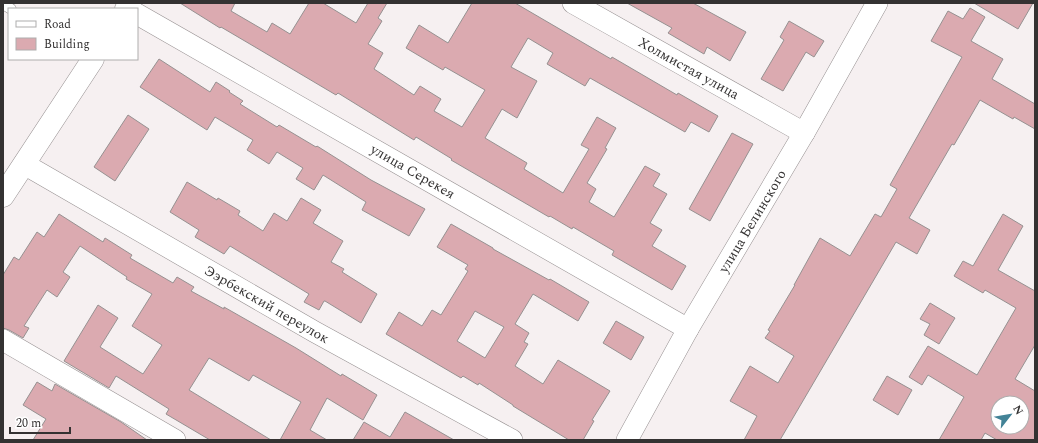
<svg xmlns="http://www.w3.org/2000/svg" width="1038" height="443" font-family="Spectral,serif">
	<rect width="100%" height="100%" fill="#f6f0f1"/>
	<!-- building -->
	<g fill="#dbaab0" stroke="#969191" fill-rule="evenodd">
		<path d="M180,3H235L231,11L267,32L272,23L290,34L309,3H323L356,23L368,3H387L378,18L382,21L368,44L383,53L374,69L414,95L420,86L441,99L434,111L462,127L485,90L445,67L443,70L406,48L419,25L448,43L472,3H515L611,59L612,57L677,95L678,93L718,116L709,132L691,122L685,132L590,78L585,86L547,64L553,53L528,38L511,67L537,81L517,118L502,109L485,138L527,163L524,169L563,193L589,149L581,145L597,117L616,128L605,148L607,149L587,183L596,189L589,202L614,217L645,166L660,174L653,186L667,194L650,223L662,230L652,246L686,266L672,290L612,255L614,251L573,227L572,229L550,216L549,217L451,160L452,159L416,137L414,140L338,93L336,95L255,47L221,27L220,28Z"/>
		<path d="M627,3H693L746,32L730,61L707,47L704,54L668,33L672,28Z"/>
		<path d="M974,3H1033L1018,29Z"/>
		<path d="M970,8L985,17L971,41L1003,59L992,79L1035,104V129L1014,117L1013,119L980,100L954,145L952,144L909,218L930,230L917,254L896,242L780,440H744L757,416L730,401L750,366L778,383L794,356L765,338L770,331L768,330L795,285H794L820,238L850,256L875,214L881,217L897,189L890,185L962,57L931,41L948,11L963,19Z"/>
		<path d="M789,21L824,41L814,57L806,52L783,91L761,79L784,40L780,37Z"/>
		<path d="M159,59L210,92L216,82L230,91L229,92L243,101L240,104L277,127L279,125L316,147L317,146L371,180L425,209L409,236L362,210L366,202L323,175L314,190L296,179L303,168L277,152L269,164L247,150L253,140L215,117L207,130L140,87Z"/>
		<path d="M128,115L149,129L115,181L94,167Z"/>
		<path d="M732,133L753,144L710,221L689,209Z"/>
		<path d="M187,182L217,200L218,198L240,211L238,215L263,231L274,213L287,221L301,198L321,210L313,223L343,241L331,262L344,269L342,272L377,294L361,323L325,301H324L319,310L304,302L309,294L230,246L224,254L195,237L199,230L170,212Z"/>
		<path d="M59,214L103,242L105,238L132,255L130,258L173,283L177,277L194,287L191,291L224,309V307L296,348L341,376L342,374L377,395L363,420L327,398L310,430L327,440H280L301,402L253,375L249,381L209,358L189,390L271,440H210L166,414L169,409L116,376L109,388L64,361L98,305L118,318L100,347L143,374L162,345L132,326L152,294L126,279L127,277L80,246L63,272L70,277L57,297L47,290L24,326L29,328L23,338L9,330L3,328V275L14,257L19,260L37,232L44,237Z"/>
		<path d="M1003,214L1023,226L998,270L1035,291V345L1015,379L1035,391V440H997L985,433L981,440H939L964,397L928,375L922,385L909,377L928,346L977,375L1016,308L985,290L983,293L954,276L963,261L973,266ZM998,403H1022V427H998Z"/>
		<path d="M451,224L493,248V249L549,280L550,279L589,302L578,321L533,294L515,324L529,333L524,342L528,344L515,366L543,384L558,360L610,391L592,420L594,421L583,440H569L513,406V405L479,383L478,385L463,376L461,378L386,334L399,312L422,326L432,310L441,315L468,271L465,269L468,265L437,247ZM475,311L504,327L485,358L457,341Z"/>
		<path d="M930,303L955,318L939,344L924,335L930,324L920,319Z"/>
		<path d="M616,321L644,337L631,360L603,343Z"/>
		<path d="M887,376L912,390L898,415L873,400Z"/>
		<path d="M37,382L52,391L55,384L121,422L147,440H33L46,419L23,405Z"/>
		<path d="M405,412L454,440H353L364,422L390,437Z"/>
	</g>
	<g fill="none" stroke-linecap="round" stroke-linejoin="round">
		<defs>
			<path id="service" d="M3,4L11,9"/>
			<g id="minor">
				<path d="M573,3L804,133"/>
				<path d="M137,14L688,329"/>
				<path d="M24,164L315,332L512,440"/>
				<path d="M3,340L175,440"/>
				<path d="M627,440L688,329L804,133L877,3"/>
			</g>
			<g id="tertiary">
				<path d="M126,9L130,3"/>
				<path d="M3,196L93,59"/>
			</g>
		</defs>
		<!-- service casing -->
		<use href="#service" stroke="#979192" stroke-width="11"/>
		<!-- minor casing -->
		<use href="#minor" stroke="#979192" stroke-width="22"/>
		<!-- tertiary casing -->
		<use href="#tertiary" stroke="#979192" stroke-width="23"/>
		<!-- service -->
		<use href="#service" stroke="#fff" stroke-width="10"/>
		<!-- minor -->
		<use href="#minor" stroke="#fff" stroke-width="21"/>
		<!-- tertiary -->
		<use href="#tertiary" stroke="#fff" stroke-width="22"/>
	</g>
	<g text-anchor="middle" stroke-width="3.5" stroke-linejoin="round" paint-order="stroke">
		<!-- street labels -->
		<g font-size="14" fill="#343232" stroke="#fff">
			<text transform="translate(689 68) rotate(29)" y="5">Холмистая улица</text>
			<text transform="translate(413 171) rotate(30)" y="5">улица Серекея</text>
			<text transform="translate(752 221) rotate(-59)" y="5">улица Белинского</text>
			<text transform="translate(267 304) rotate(30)" y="5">Ээрбекский переулок</text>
		</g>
	</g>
	<!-- border -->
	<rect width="1038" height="443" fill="none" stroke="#343232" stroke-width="8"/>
	<!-- legend -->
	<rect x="8" y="8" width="130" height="52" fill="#ffffff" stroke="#aeadad"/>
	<rect x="16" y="21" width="20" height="6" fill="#ffffff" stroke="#aeadad"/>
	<text x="44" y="28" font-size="12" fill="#343232">Road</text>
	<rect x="16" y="38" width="20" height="12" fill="#dbaab0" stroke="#aeadad"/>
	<text x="44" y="48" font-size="12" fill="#343232">Building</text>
	<!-- north arrow -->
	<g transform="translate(1010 415) rotate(59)"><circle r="19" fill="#ffffff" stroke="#aeadad"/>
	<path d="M0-3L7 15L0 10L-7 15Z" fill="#438397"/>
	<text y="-6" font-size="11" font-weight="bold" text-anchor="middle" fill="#343232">N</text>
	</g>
	<!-- scale -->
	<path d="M10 427v6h60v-6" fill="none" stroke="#343232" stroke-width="2"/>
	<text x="16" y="427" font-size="12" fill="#343232" stroke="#ffffff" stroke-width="3" paint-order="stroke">20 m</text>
</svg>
